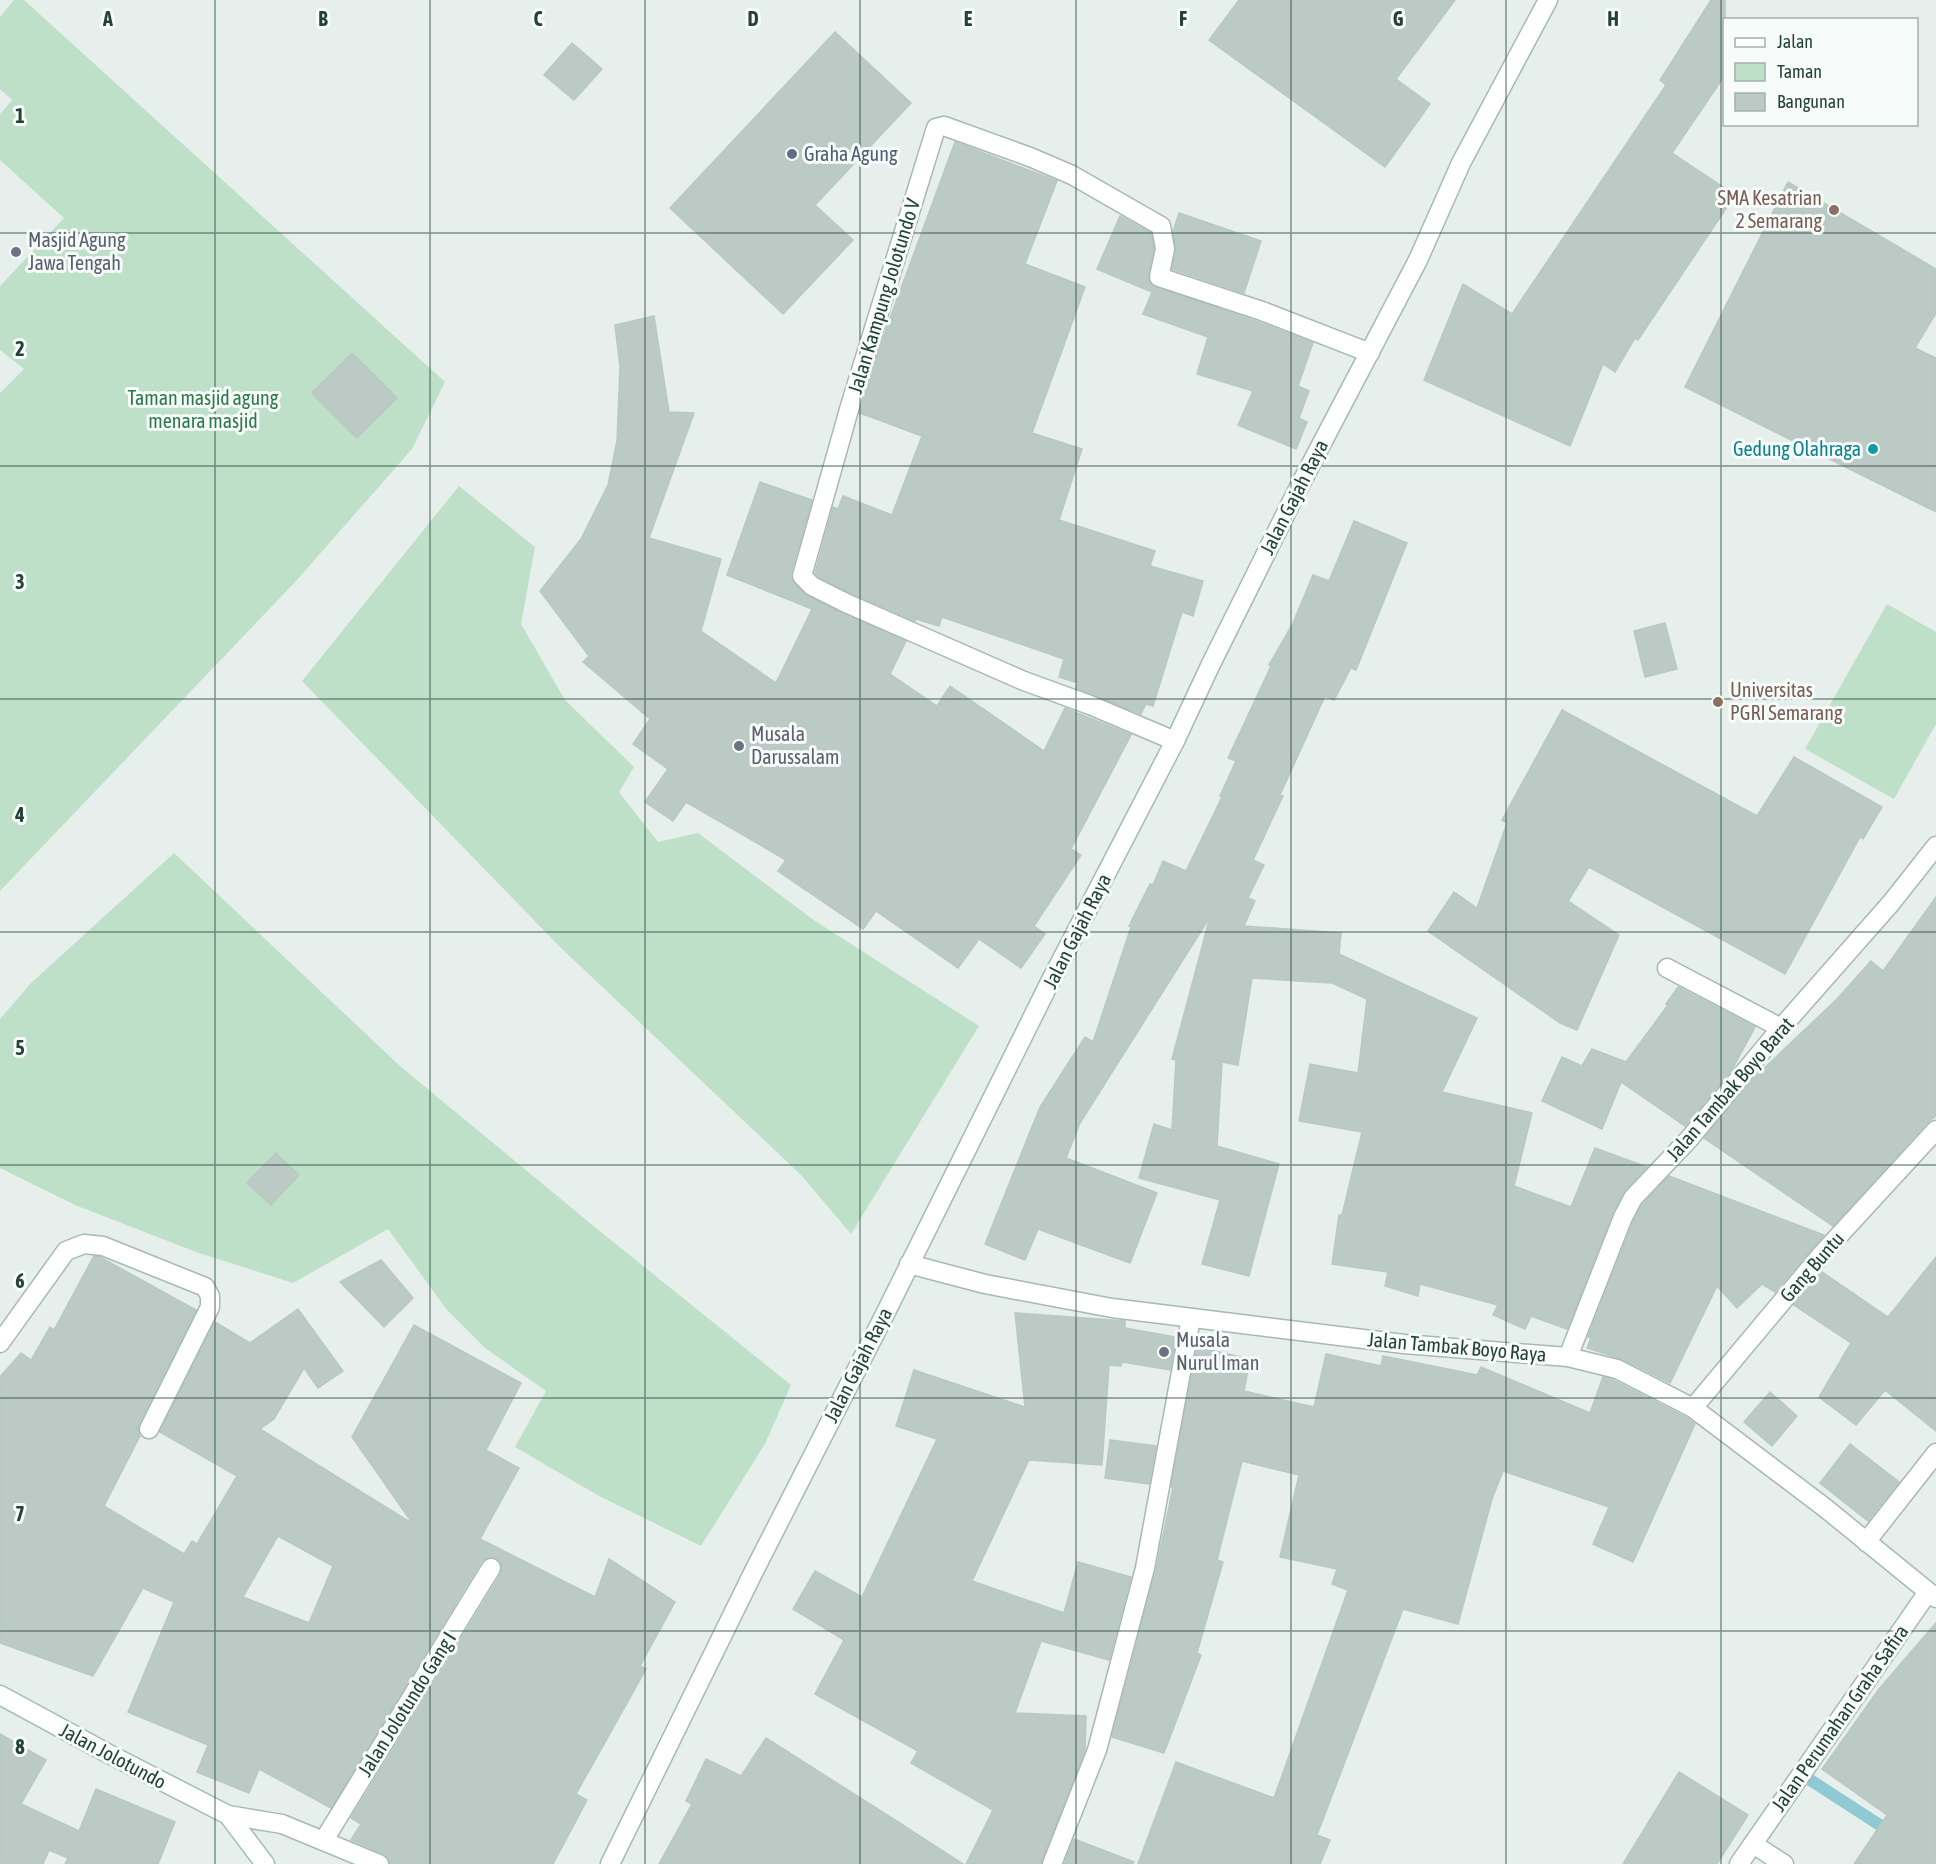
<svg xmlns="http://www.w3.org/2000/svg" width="1936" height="1864" font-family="'Asap Condensed',sans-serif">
	<rect width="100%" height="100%" fill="#e6efeb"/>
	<!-- green -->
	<g fill="#bfe0c8">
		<path d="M14,0H24L445,382L412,449L296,581L0,891V393L24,369L0,350V286L64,218L0,160V114L12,100L0,89V17Z"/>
		<path d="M459,486L535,547L521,624L565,700L634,767L619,792L658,842L698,833L815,921L979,1026L851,1234L801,1175L559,946L302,681Z"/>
		<path d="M1887,604L1936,632V724L1894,799L1805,749Z"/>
		<path d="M174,853L400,1066L591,1224L791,1385L765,1444L701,1546L599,1496L515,1447L546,1391L485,1348L447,1310L388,1229L293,1283L196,1252L75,1205L0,1168V1019L31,983Z"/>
	</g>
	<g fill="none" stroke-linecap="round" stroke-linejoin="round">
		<!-- stream -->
		<path stroke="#8ec9d4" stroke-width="12" d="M1801,1774L1892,1833"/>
	</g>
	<!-- building -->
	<g fill="#bbcac4" stroke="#b8c9c2" stroke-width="1.5" fill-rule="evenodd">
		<path d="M1239,0H1455L1396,79L1430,104L1385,167L1209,40Z"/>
		<path d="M1711,0H1725V75L1672,153L1735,195L1638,340L1635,338L1615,372L1603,364L1570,446L1424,380L1463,284L1512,314L1666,85L1660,80Z"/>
		<path d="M835,32L911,103L815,205L853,240L783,314L670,208Z"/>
		<path d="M572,43L602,69L574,100L544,75Z"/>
		<path d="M955,142L1057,181L1025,264L1085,287L1032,433L1082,449L1059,520L1155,551L1150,566L1203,581L1193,616L1182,612L1153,706L1146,704L1141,714L1076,688L1078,683L1059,677L1064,659L942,617L939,626L916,619L915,621L851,593L819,577L815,573L833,507L838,509L843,496L892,515L922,436L860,413L882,340Z"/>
		<path d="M1788,182L1936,269V313L1915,348L1936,358V512L1685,387Z"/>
		<path d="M1179,213L1261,241L1244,293L1172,269L1176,251L1173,231Z"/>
		<path d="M1120,216L1151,233L1154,249L1148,275L1151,285L1258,322L1313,343L1298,386L1309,391L1299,418L1307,422L1296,449L1238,425L1253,391L1197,374L1208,337L1143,314L1152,292L1097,269Z"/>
		<path d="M654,316L669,412L694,413L649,538L721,559L701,631L776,683L812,609L727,575L760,482L812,500L791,573V579L807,596L906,641L890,674L937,706L950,686L1044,751L1065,708L1131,735L1071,849L1081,855L1034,926L1045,934L1021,968L979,939L958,968L876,911L863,929L778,871L786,860L686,802L673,821L645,802L668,769L633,744L650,719L583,662L589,656L540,591L581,539L608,485L617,441L620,367L615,325Z"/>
		<path d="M352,353L397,398L357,438L312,393Z"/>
		<path d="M1354,521L1407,543L1356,670L1351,668L1334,700L1325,696L1280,795L1283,796L1253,860L1264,865L1248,898L1255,901L1244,926L1341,933L1339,954L1477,1018L1442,1092L1532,1113L1514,1186L1571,1207L1595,1148L1647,1167L1625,1190L1613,1212L1567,1329L1531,1316L1525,1329L1493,1315L1498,1305L1420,1284L1418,1296L1385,1286L1388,1272L1332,1264L1339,1215H1342L1362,1132L1299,1121L1310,1064L1358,1073L1367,999L1332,983L1252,978L1238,1065L1222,1062L1217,1146L1279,1164L1249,1276L1202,1264L1220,1200L1139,1178L1154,1124L1172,1130L1176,1060L1172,1059L1210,917L1080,1123L1066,1158L1157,1193L1130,1263L1038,1229L1025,1260L985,1244L1040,1107L1085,1037L1093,1042L1131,927L1129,926L1150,884L1153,885L1163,861L1186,871L1222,797L1220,796L1236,761L1228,758L1271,666L1269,665L1293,623L1313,575L1329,581Z"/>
		<path d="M1665,623L1677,669L1645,677L1634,631Z"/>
		<path d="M1562,710L1757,816L1794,757L1882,807L1863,839L1860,837L1785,974L1589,867L1568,901L1619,935L1577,1030L1560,1023L1428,931L1454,892L1477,908L1507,823L1502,820Z"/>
		<path d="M1936,897V1116L1928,1122L1833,1226L1704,1138L1756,1076L1837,999L1871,961L1883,971Z"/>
		<path d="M1678,987L1755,1027L1733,1068L1685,1126L1621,1082L1602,1129L1542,1101L1562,1057L1582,1066L1592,1049L1626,1062L1668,1005L1666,1004Z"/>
		<path d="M276,1153L299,1175L271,1205L247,1183Z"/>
		<path d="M1669,1176L1824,1235L1775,1292L1762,1284L1737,1308L1717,1286L1670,1383L1622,1359L1587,1348L1591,1338L1588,1337L1633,1222L1642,1205Z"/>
		<path d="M94,1256L100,1257L196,1310L139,1424L138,1430L140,1436L104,1506L184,1554L192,1541L197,1544L237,1476L160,1432L215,1322L250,1343L298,1309L343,1371L318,1388L304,1368L274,1419L260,1429L413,1524L352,1437L414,1325L521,1383L486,1450L519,1468L480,1539L595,1597L609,1559L675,1602L640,1666L646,1669L576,1794L587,1800L553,1864H390L388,1858L384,1854L351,1840L361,1824L351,1818L501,1574V1563L496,1558H486L481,1562L331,1808L259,1769L249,1793L197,1772L208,1745L128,1712L174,1602L143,1588L93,1676L0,1643V1377L21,1353L31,1360L50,1327L54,1330ZM278,1536L333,1566L309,1623L243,1597Z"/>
		<path d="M1936,1257V1431L1885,1390L1856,1425L1819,1397L1851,1343L1794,1305L1822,1272L1888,1317Z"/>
		<path d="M381,1260L413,1298L384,1327L340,1282Z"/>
		<path d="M1015,1313L1125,1321V1328L1176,1337L1170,1370L1122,1362L1121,1366L1109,1365L1102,1465L1029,1460L972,1581L1064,1613L1078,1562L1131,1577L1109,1660L1041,1641L1015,1713L1086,1716L1085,1750L1041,1864H966L993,1810L911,1763L918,1751L815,1694L844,1640L793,1609L815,1571L862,1597L937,1439L896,1426L914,1370L1025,1407Z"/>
		<path d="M1197,1347L1250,1359L1244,1391L1314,1407L1326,1354L1381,1366L1383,1356L1477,1375L1481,1367L1590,1413L1603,1377L1613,1380L1687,1418L1695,1424L1633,1562L1593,1544L1609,1507L1503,1471L1492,1499L1458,1624L1403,1609L1317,1835L1330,1840L1320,1864H1138L1176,1762L1274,1798L1348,1590L1332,1584L1337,1569L1280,1557L1299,1475L1242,1461L1217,1560L1223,1562L1197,1653L1201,1655L1164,1753L1112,1737L1156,1570L1173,1487H1171Z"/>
		<path d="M1770,1392L1797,1416L1772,1446L1744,1422Z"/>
		<path d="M1110,1440L1156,1446L1149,1484L1105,1478Z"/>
		<path d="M1850,1444L1899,1482L1868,1521L1820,1483Z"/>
		<path d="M1936,1623V1864H1854L1887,1815L1822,1769L1879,1689Z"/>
		<path d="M0,1734L46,1760L21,1804L79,1831L96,1789L175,1822L158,1864H65L68,1858L49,1850L43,1864H0Z"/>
		<path d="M766,1738L895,1820L963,1864H659L692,1804L686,1801L706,1759L741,1776Z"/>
		<path d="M1679,1772L1748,1815L1717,1864H1623Z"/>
		<path d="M1074,1839L1134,1862L1133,1864H1064Z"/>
	</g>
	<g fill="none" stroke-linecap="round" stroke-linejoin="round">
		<defs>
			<g id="minor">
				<path d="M1175,741L1090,705L1024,681L846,603L812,586L802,576L850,406L936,128L944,126L1030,157L1072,175L1161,226L1165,249L1159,277L1262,311L1370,353"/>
				<path d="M1667,968L1781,1028"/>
				<path d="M909,1264L985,1284L1112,1308L1404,1344L1568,1357L1617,1369L1693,1408L1824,1507L1936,1598"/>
				<path d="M0,1343L66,1251L84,1244L103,1246L205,1287L210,1296V1307L149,1429"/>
				<path d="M1568,1357L1623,1217L1633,1198L1689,1139L1781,1028L1891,903L1936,846"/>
				<path d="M1693,1408L1822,1254L1936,1130"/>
				<path d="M1866,1542L1936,1453"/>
				<path d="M324,1840L491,1568"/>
				<path d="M1753,1844L1784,1864"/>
				<path d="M1052,1864L1097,1750L1145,1568L1191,1318"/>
				<path d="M1739,1864L1928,1592"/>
			</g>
			<g id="secondary">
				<path d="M0,1695L107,1753L228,1815L282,1824L379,1864"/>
				<path d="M228,1815L265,1864"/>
				<path d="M610,1864L753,1573L884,1316L1050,982L1175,741L1210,666L1300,485L1418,260L1461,163L1548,0"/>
			</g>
		</defs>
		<!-- minor casing -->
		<use href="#minor" stroke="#a8b8b2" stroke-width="21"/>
		<!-- secondary casing -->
		<use href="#secondary" stroke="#a4bbb3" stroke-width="21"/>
		<!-- minor -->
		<use href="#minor" stroke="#fff" stroke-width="18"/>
		<!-- secondary -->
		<use href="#secondary" stroke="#fff" stroke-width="18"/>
	</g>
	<!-- grid -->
	<path fill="none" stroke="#24423a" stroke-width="1.5" stroke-opacity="0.55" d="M215,0V1864M430,0V1864M645,0V1864M860,0V1864M1076,0V1864M1291,0V1864M1506,0V1864M1721,0V1864M0,233H1936M0,466H1936M0,699H1936M0,932H1936M0,1165H1936M0,1398H1936M0,1631H1936"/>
	<!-- markers -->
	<circle fill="#5c6f8a" stroke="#f7fbf9" stroke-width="2" cx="792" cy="154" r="6"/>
	<g fill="#8d6e63" stroke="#f7fbf9" stroke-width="2">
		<circle cx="1834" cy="210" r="6"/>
		<circle cx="1718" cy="702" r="6"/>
	</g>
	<g fill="#6b7280" stroke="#f7fbf9" stroke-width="2">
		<circle cx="16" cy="252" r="6"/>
		<circle cx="739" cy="746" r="6"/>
		<circle cx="1164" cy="1352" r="6"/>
	</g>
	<circle fill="#0f9aa8" stroke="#f7fbf9" stroke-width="2" cx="1873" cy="449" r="6"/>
	<g text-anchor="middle" stroke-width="6" stroke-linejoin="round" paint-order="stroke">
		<!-- service labels -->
		<g font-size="20" fill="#4e5e75" stroke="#f7fbf9" text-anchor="start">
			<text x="804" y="161">Graha Agung</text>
		</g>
		<!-- education labels -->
		<g font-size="20" fill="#785e54" stroke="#f7fbf9" text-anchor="end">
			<text x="1822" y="205">SMA Kesatrian<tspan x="1822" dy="23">2 Semarang</tspan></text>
			<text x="1730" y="697" text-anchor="start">Universitas<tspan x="1730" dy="23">PGRI Semarang</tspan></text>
		</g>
		<!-- worship labels -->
		<g font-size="20" fill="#5b616d" stroke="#f7fbf9" text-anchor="start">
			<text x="28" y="247">Masjid Agung<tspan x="28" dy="23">Jawa Tengah</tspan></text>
			<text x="751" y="741">Musala<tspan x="751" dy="23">Darussalam</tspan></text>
			<text x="1176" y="1347">Musala<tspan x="1176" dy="23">Nurul Iman</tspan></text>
		</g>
		<!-- street labels -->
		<g font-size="20" fill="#24423a" stroke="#f7fbf9">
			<text transform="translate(884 296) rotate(-73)" y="7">Jalan Kampung Jolotundo V</text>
			<text transform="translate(1294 497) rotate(-63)" y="7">Jalan Gajah Raya</text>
			<text transform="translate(1077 931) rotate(-63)" y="7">Jalan Gajah Raya</text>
			<text transform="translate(1730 1089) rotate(-49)" y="7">Jalan Tambak Boyo Barat</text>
			<text transform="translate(1812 1267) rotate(-49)" y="7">Gang Buntu</text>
			<text transform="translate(1457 1347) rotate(5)" y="7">Jalan Tambak Boyo Raya</text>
			<text transform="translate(858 1365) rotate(-63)" y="7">Jalan Gajah Raya</text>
			<text transform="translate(407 1704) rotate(-58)" y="7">Jalan Jolotundo Gang I</text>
			<text transform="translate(1840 1718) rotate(-55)" y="7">Jalan Perumahan Graha Safira</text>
			<text transform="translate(113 1756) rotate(28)" y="7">Jalan Jolotundo</text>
		</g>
		<!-- park labels -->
		<g font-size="20" fill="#2d7a4b" stroke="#f7fbf9">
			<text x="203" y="405">Taman masjid agung<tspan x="203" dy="23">menara masjid</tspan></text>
		</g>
		<!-- culture labels -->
		<g font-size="20" fill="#0d838f" stroke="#f7fbf9" text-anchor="end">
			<text x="1861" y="456">Gedung Olahraga</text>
		</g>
	</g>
	<g font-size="20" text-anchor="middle" font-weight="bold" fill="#24423a" stroke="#f7fbf9" stroke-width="6" stroke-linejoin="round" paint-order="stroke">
		<text x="108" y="26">A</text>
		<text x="323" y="26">B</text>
		<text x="538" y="26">C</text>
		<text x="753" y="26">D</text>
		<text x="968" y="26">E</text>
		<text x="1183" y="26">F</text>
		<text x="1398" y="26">G</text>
		<text x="1613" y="26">H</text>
		<text x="20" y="123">1</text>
		<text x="20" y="356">2</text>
		<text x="20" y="589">3</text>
		<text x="20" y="822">4</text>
		<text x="20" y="1055">5</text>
		<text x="20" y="1288">6</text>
		<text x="20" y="1521">7</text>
		<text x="20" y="1754">8</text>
	</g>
	<!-- legend -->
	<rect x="1723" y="18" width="195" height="108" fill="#f7fbf9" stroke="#a3b1ad" stroke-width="1.5"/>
	<rect x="1735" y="38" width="30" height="9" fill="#ffffff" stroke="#a3b1ad" stroke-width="1.5"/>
	<text x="1777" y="48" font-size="18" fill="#24423a">Jalan</text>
	<rect x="1735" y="63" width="30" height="18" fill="#bfe0c8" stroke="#a3b1ad" stroke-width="1.5"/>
	<text x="1777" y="78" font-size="18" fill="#24423a">Taman</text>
	<rect x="1735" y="93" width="30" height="18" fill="#bbcac4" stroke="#a3b1ad" stroke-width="1.5"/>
	<text x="1777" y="108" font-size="18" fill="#24423a">Bangunan</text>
</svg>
